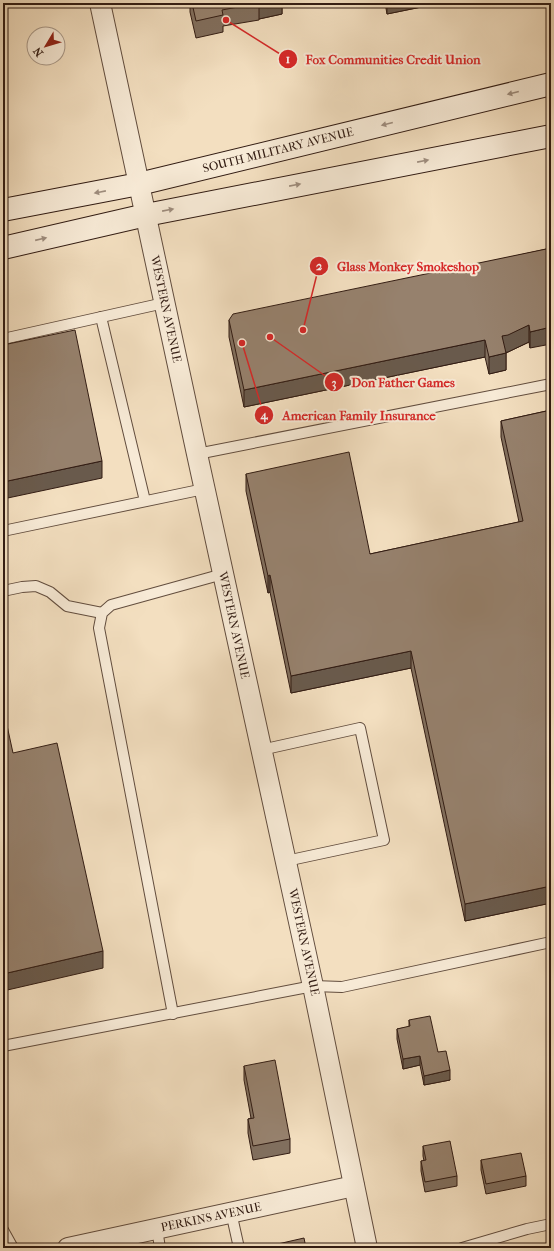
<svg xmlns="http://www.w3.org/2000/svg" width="554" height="1251" font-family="'IM FELL French Canon',serif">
	<rect width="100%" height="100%" fill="#f3dfc0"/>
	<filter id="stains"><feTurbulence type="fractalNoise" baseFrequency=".005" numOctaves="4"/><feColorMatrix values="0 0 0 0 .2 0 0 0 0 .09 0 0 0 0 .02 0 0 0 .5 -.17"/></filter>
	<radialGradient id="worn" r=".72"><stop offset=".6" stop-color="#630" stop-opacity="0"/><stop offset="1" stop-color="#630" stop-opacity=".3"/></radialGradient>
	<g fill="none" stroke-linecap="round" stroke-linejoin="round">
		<defs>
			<g id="service">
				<path d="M101,317L145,501"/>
				<path d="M3,339L164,303"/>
				<path d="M197,454L551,384"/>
				<path d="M3,531L204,489"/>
				<path d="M3,591L22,587L36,586L50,592L67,606L102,613"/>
				<path d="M261,750L360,728L384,840L286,861"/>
				<path d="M173,1014L99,628L102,613L111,605L223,574"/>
				<path d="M3,1046L313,986L342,987L551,942"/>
				<path d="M231,1212L239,1248"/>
				<path d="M157,1229L160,1248"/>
				<path d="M3,1230L13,1248"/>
				<path d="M462,1248L527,1229L551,1224"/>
			</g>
			<g id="minor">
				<path d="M100,3L197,454L313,986L367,1248"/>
				<path d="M68,1248L354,1186"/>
			</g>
			<g id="secondary">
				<path d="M3,210L139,184L551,84"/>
				<path d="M3,248L146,215L551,136"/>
			</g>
		</defs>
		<!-- service casing -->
		<use href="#service" stroke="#624d3e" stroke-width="12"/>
		<!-- minor casing -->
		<use href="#minor" stroke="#624d3e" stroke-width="22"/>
		<!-- secondary casing -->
		<use href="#secondary" stroke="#321c13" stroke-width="24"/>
		<!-- service -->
		<use href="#service" stroke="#f7ead6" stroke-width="10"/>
		<!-- minor -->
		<use href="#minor" stroke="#f7ead6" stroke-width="20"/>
		<!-- secondary -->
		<use href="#secondary" stroke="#f7ead6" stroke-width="22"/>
	</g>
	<!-- wall -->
	<g fill="#816f5e" stroke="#321c13">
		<path d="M190,3H282V14L259,19V20L223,26V32L196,38L190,12Z"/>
		<path d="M385,3H441L387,14Z"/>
		<path d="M551,248L530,348L529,342L506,353V370L489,374L485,357L244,407L229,337V320Z"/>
		<path d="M551,410V903L465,921L411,668L291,693L270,592L268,593L246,491V474L370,554L519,522L501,437V421Z"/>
		<path d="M409,1020L438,1052L450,1080L424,1085L420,1065L403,1069L397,1039V1029L409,1027Z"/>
		<path d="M244,1066L290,1139V1153L253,1160L248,1133V1119L251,1118L244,1080Z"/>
		<path d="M423,1146L457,1176V1186L425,1192L421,1171V1161H424L423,1156Z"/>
		<path d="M481,1160L526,1176V1186L486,1194L481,1170Z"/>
	</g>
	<!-- shaded-wall -->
	<g fill="#695a4c" stroke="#321c13">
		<path d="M259,3H282V14L259,19Z"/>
		<path d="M387,3H441L387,14Z"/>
		<path d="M529,325V342L508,352L502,353V336Z"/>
		<path d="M551,327V344L530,348V332Z"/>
		<path d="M485,340V357L244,407V390Z"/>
		<path d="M506,353V370L489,374V357Z"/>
		<path d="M102,461V478L3,499V482Z"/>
		<path d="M270,575V592L268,593V576Z"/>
		<path d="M411,651V668L291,693V676Z"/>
		<path d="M551,886V903L465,921V904Z"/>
		<path d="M103,951V968L3,991V974Z"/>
		<path d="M420,1056V1065L403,1069V1059Z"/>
		<path d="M450,1070V1080L424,1085V1076Z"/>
	</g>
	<!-- building -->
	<g fill="#96816d" stroke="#321c13">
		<path d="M192,3H259L222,10L223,15L196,21Z"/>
		<path d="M551,248V327L530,332L529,325L508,335L502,336L506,353L489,357L485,340L244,390L229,320L233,314Z"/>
		<path d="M75,330L102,461L3,482V345Z"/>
		<path d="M551,410V886L465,904L411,651L291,676L270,575L268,576L246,474L349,452L370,554L523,521L501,421Z"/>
		<path d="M3,707L13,753L57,743L103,951L3,974Z"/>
		<path d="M430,1016L438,1052L446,1051L450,1070L424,1076L420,1056L403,1059L397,1029L410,1026L409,1020Z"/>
		<path d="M275,1060L290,1139L253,1146L248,1119L254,1118L244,1066Z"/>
		<path d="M450,1141L457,1176L425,1182L421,1161L426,1160L423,1146Z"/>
		<path d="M521,1153L526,1176L486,1184L481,1160Z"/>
		<path d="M304,1238L306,1248H269V1246Z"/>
	</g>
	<!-- one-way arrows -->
	<defs><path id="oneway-solid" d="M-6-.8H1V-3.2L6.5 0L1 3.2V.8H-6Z"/></defs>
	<g fill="#9e8d7e">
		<use href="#oneway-solid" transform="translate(513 93) rotate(166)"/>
		<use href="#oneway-solid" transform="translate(387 124) rotate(166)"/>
		<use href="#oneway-solid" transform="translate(423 161) rotate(-11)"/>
		<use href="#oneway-solid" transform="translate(295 185) rotate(-11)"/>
		<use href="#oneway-solid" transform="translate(100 192) rotate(169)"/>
		<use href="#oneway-solid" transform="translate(168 210) rotate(-11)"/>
		<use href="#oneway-solid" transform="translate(41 239) rotate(-13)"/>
	</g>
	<g text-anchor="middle" stroke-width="4" stroke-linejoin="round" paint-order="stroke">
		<!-- street labels -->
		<g font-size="12" fill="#321c13" stroke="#f7ead6">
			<text transform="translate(278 150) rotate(-14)" y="4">SOUTH MILITARY AVENUE</text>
			<text transform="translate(166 309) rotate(78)" y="4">WESTERN AVENUE</text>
			<text transform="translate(234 625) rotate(78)" y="4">WESTERN AVENUE</text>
			<text transform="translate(304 942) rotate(78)" y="4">WESTERN AVENUE</text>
			<text transform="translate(211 1217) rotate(-12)" y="4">PERKINS AVENUE</text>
		</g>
	</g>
	<!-- callouts -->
	<path fill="none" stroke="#d62828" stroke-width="1.5" d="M226 20L288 59M303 330L319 266M270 337L334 382M242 343L264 415"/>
	<g fill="#d62828" stroke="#f7ead6" stroke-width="1.5">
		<circle cx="226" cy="20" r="4"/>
		<circle cx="303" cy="330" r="4"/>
		<circle cx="270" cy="337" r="4"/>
		<circle cx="242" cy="343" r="4"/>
		<circle cx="288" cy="59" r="10"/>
		<circle cx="319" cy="266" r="10"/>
		<circle cx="334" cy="382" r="10"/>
		<circle cx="264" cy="415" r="10"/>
	</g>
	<g font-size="12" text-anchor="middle" font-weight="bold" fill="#fff">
		<text x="288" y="63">1</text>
		<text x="319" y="270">2</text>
		<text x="334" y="387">3</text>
		<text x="264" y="419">4</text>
	</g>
	<g font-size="13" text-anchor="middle" font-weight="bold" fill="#d62828" stroke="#f7ead6" stroke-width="4" stroke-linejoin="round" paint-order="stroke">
		<text x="393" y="64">Fox Communities Credit Union</text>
		<text x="408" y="271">Glass Monkey Smokeshop</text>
		<text x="403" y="387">Don Father Games</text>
		<text x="359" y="420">American Family Insurance</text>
	</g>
	<!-- margin -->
	<rect width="554" height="1251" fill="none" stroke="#f3dfc0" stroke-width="16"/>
	<rect x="4" y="4" width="546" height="1243" fill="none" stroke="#321c13" stroke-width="2"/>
	<rect x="8" y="8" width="538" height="1235" fill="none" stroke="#321c13"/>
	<!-- north arrow -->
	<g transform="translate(46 46) rotate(232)"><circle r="19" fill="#f7ead6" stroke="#a89888"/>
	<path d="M0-3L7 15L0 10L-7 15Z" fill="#8f2418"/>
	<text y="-6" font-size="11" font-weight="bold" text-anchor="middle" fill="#321c13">N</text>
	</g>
	<rect width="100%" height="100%" filter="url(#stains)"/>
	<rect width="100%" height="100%" fill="url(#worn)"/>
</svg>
